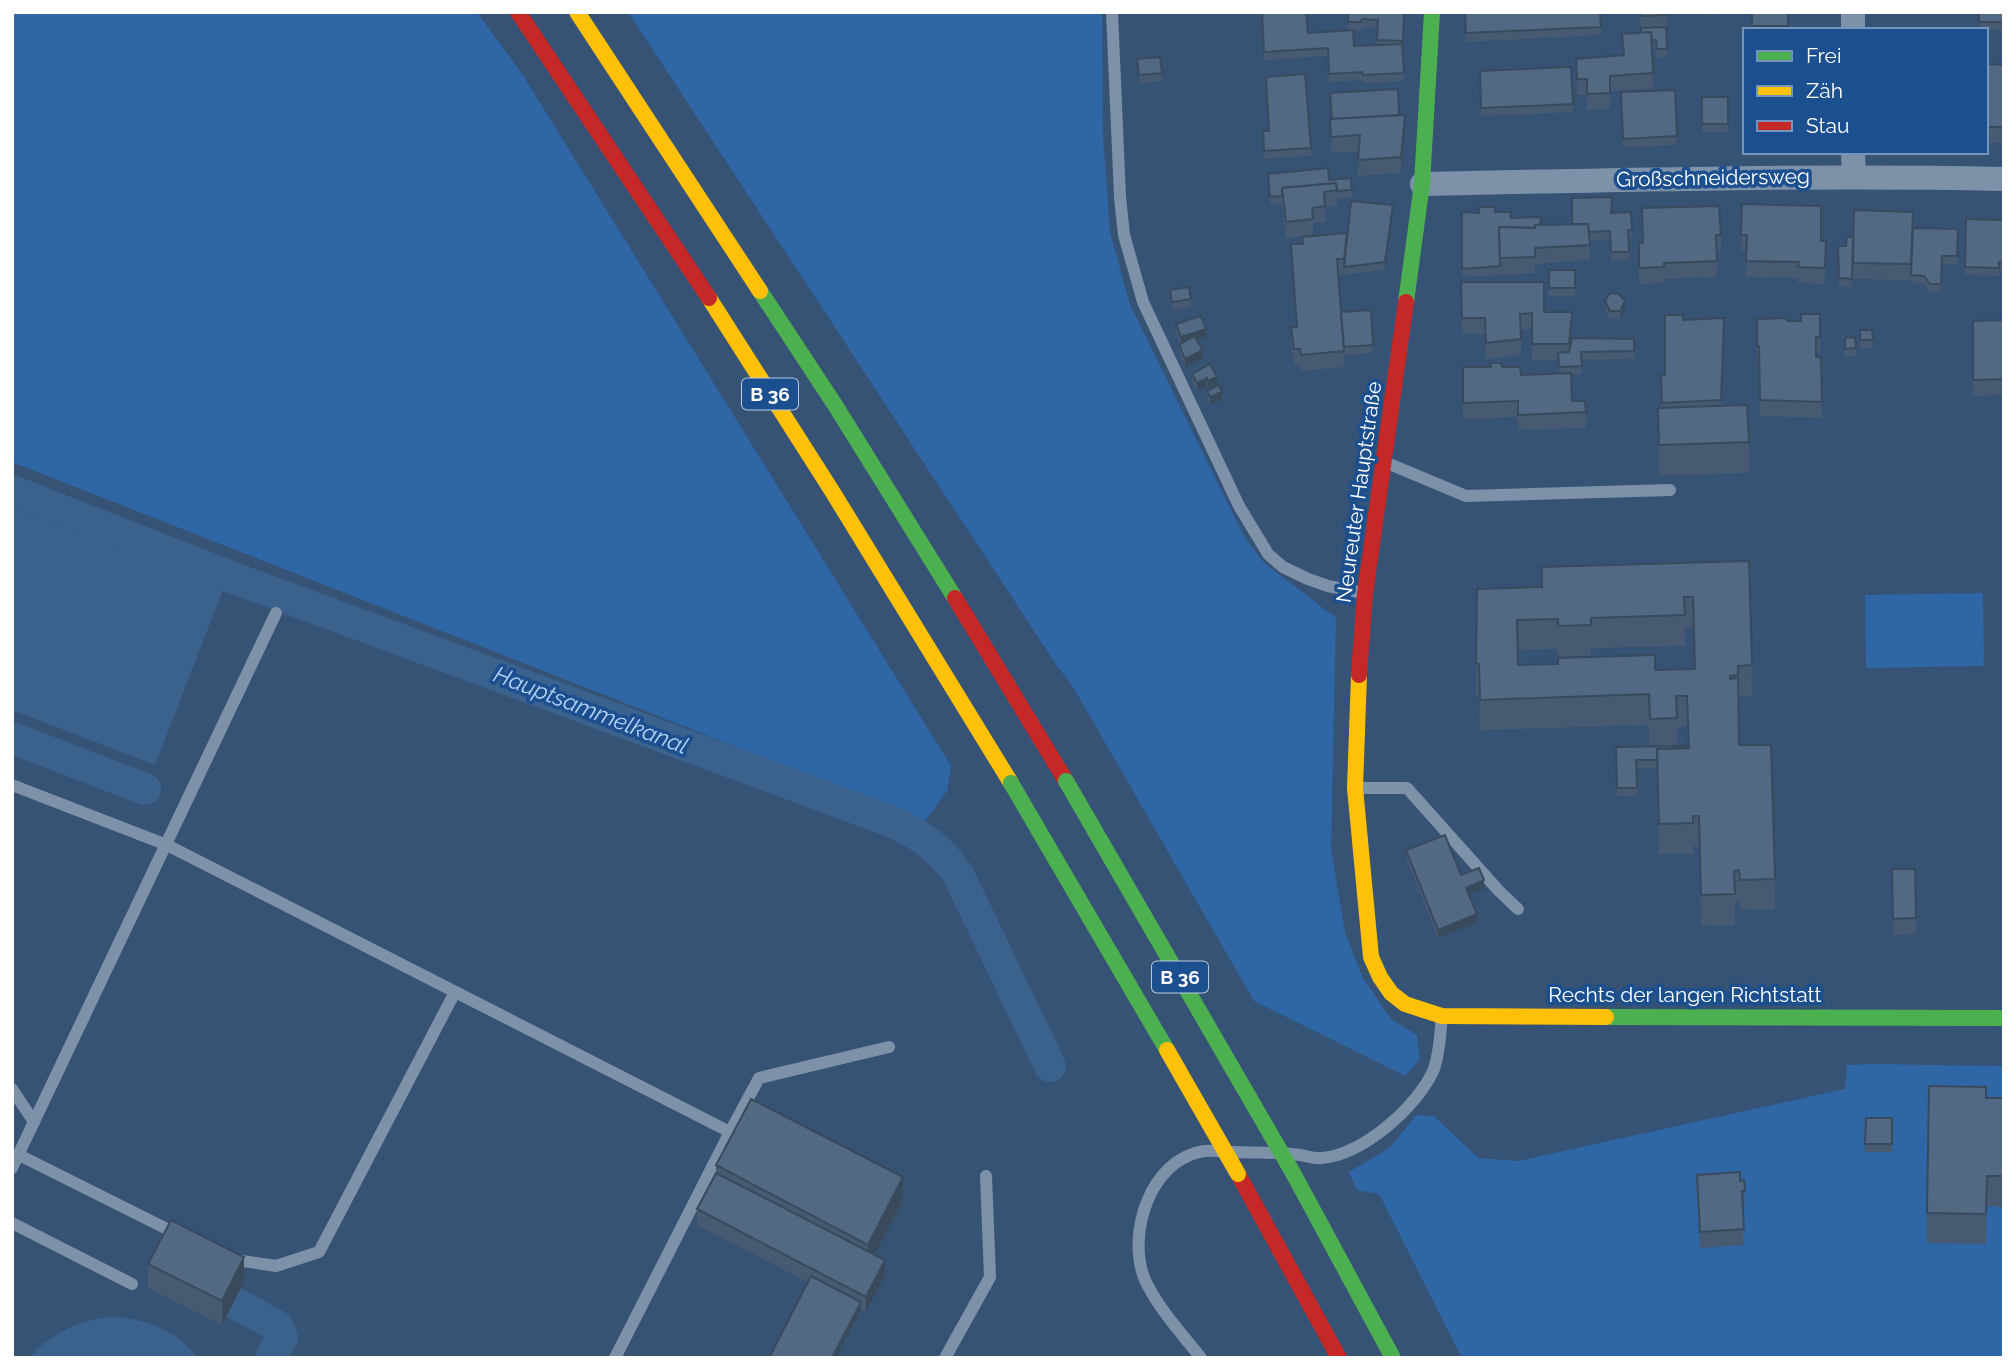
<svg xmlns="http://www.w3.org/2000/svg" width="2016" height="1370" font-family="Raleway,sans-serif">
	<rect width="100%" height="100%" fill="#365274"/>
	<!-- green -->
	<g fill="#2f66a5">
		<path d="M12,12H477L524,77L951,766L947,791L925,821L12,462Z"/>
		<path d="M628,12H1102L1103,135L1110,232L1130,305L1244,536L1264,563L1336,618L1331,849L1345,933L1363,978L1391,1019L1417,1035L1420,1059L1405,1076L1254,1001L1073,687L1057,666Z"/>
		<path d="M1983,593L1984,666L1866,668L1865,595Z"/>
		<path d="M1871,1064L2004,1066V1358H1462L1379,1194L1357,1190L1349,1172L1391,1147L1416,1115L1434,1116L1478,1158L1518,1161L1845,1089L1847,1065Z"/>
	</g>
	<!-- water -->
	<g fill="#3b618d">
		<path d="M12,508L223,590L155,765L12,710Z"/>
		<path d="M109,1317C144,1317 176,1330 198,1358H29C51,1333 76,1321 109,1317Z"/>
	</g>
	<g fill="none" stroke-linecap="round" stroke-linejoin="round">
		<!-- canal -->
		<g stroke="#3b618d" stroke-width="32">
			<path d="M12,491L231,577L893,822C923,836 938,847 958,874L1050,1066"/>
			<path d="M12,738L145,789"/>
			<path d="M233,1302L277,1326L282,1337L271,1358"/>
		</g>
		<!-- lane -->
		<g stroke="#7d92a8" stroke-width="12">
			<path d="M1112,12L1120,197L1124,235L1143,302L1239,506L1268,554L1283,567L1308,579L1328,586L1363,593"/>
			<path d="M1387,463L1466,496L1670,490"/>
			<path d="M12,785L167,845L730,1132L759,1078L889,1047"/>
			<path d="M1359,788H1407L1499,891L1518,909"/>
			<path d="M12,1089L34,1122"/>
			<path d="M19,1155L181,1236"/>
			<path d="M12,1168L276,613"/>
			<path d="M12,1223L132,1284"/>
			<path d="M229,1259L276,1266L319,1252L455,992"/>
			<path d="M615,1358L730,1132"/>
			<path d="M945,1358L990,1277L986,1176"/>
			<path d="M1201,1358C1182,1334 1158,1308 1145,1280C1126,1235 1150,1159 1204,1151C1214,1150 1226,1152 1236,1152C1257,1153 1279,1152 1300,1155C1307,1156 1314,1159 1321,1158C1361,1157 1419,1105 1434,1069C1440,1052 1440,1034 1442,1016"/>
		</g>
		<!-- street -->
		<g stroke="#7d92a8" stroke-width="24">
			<path d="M1853,12V30"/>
			<path d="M1853,152L1854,176"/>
			<path d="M1422,184C1616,180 1810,175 2004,179"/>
		</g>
		<!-- fast -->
		<g stroke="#4caf50" stroke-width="16">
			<path d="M760,291L835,405L955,598"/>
			<path d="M1406,302L1422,184L1432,12"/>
			<path d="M1606,1017L2004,1018"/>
			<path d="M1293,1173L1393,1358"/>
		</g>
		<!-- slow -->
		<g stroke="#ffc107" stroke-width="16">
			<path d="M577,12L760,291"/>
			<path d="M709,298L832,491L1011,783"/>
			<path d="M1359,675L1355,788L1371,957L1380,977L1391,993L1405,1004L1442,1016L1606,1017"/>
		</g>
		<!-- jam -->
		<g stroke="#c62828" stroke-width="16">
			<path d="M518,12L709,298"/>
			<path d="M955,598L1066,781"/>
			<path d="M1359,675L1365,594L1406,302"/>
			<path d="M1238,1174L1339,1358"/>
		</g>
		<!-- fast-bridge -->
		<g stroke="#4caf50" stroke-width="16">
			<path d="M1066,781L1293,1173"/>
			<path d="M1011,783L1167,1050"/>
		</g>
		<!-- slow-bridge -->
		<path stroke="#ffc107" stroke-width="16" d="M1167,1050L1238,1174"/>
	</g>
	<!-- wall -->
	<g fill="#475a72" fill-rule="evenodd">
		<path d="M1261,12L1308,33L1348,30V12H1404L1402,49L1404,81L1363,83L1362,80L1329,82L1328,56L1264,60ZM1362,27L1378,28L1377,45L1354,46L1353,30L1361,31Z"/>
		<path d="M1465,12H1600L1601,35L1466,42Z"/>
		<path d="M1640,12H1666L1667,57L1657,58L1656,48H1652L1653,89L1610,91V109L1587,110V95H1577L1576,59L1623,56L1622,34L1641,33Z"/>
		<path d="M1704,12H1727V14L1704,15Z"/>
		<rect x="1752" y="12" width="36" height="18"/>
		<rect x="1979" y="12" width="25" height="18"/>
		<path d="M1137,59L1162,73V81L1139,83Z"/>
		<path d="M1986,64L2004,65V143L1986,142Z"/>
		<path d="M1480,71L1573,104V112L1481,116Z"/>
		<path d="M1266,77L1311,148V156L1264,159L1263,139L1269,131Z"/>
		<path d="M1675,90L1677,145L1623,147L1621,92Z"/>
		<rect x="1702" y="97" width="26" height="35"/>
		<path d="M1399,115L1405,131L1401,173L1358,176L1359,151L1331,153L1330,119Z"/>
		<path d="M1268,174L1329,180L1352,190V198L1337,199V206L1325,207V222L1313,223V235L1286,238L1282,204L1270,205Z"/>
		<path d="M1742,204L1821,241L1826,257L1825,284L1798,283V278L1746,277V251H1741Z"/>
		<path d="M1462,212H1495L1511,218L1541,225L1572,224L1612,213L1632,230V238H1629V260L1611,261L1610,240H1589L1590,260L1535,264V273L1462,277Z"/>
		<path d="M1393,213L1385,270L1338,275L1341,312L1373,345V353L1344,355V367L1301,371L1300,365H1294L1291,343V327H1296L1291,244H1302L1347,233Z"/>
		<path d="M1966,219L2004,220V270H1999V276L1965,275Z"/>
		<path d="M1913,228L1958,229L1957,265L1942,264L1941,292H1930L1924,284L1911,283V280L1853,279V275L1852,287L1839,286L1838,246H1846L1853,237Z"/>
		<path d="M1721,235V251H1717V277L1664,279V283L1639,284V243Z"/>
		<rect x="1549" y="270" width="26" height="26"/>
		<path d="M1461,282L1544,312L1572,328L1571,345L1634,339V359L1581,360L1582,374H1571L1572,401L1586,412V428L1518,430V417L1463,419V367H1502L1521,375L1559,374L1558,360H1532V329L1521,330V355L1486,359L1485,334H1462Z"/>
		<path d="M1170,290L1191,299V307L1172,310Z"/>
		<path d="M1605,301L1625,310L1620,319H1610L1605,309Z"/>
		<path d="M1820,314V353H1816V357H1821L1822,418L1760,416L1759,362H1757V319L1787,321H1801Z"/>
		<path d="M1683,320L1724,334L1721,406L1749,442V473L1659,475L1658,408H1661V375H1665Z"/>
		<path d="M2004,320V395L1973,396V321Z"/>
		<path d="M1176,324L1206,337L1197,340L1203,358L1185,367L1179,353V345L1180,344L1176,332Z"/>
		<path d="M1860,330H1872L1873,348H1860Z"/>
		<path d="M1845,338L1856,348V356L1845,357Z"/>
		<path d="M1210,364L1217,385L1208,389L1207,386L1197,391L1192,382V374Z"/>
		<path d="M1207,391L1222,400L1210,405L1207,399Z"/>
		<path d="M1749,561L1752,696H1738L1739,745L1775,879V909L1740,910L1739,901H1735V925L1701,926L1699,846H1693V854H1659L1657,768H1636L1637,796H1617L1616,747H1649V725L1480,730L1479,695H1476L1477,589L1542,587V567ZM1685,627H1693L1694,669L1655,670L1518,665V650L1558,649V656H1591V648L1685,646ZM1687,726L1688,746H1677V727Z"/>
		<path d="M1406,850L1461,875L1484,888L1469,894L1477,922L1438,938L1406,858Z"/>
		<path d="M1892,869H1915L1916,934L1893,935Z"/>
		<path d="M1986,1098H2004V1207L1987,1206L1986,1244L1927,1243V1213Z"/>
		<path d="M1866,1118H1892V1152H1865Z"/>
		<path d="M716,1165L903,1201L875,1255L885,1276L866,1312L697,1225V1209L716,1173Z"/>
		<path d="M1697,1175L1744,1180L1745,1207H1742L1744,1245L1700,1248Z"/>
		<path d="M148,1264L244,1281L222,1325L148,1288Z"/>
	</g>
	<!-- shaded-wall -->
	<g fill="#394a5c">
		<path d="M1405,115V131L1401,173V157Z"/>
		<path d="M1393,205V213L1385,270V262Z"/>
		<path d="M1625,301V310L1620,319V311Z"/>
		<path d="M1572,312V328L1569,360V344Z"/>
		<path d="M1206,329V337L1181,345V337Z"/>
		<path d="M1203,350V358L1185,367V359Z"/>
		<path d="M1217,377V385L1208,389V381Z"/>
		<path d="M1207,378V386L1197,391V383Z"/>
		<path d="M1222,392V400L1210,405V397Z"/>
		<path d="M1484,880V888L1466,896V888Z"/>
		<path d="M1477,914V922L1438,938V930Z"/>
		<path d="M903,1177V1201L868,1268V1245Z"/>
		<path d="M244,1257V1281L222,1325V1301Z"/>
		<path d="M885,1260V1276L866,1312V1297Z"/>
		<path d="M861,1302V1310L836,1358H832Z"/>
	</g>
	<!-- building -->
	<g fill="#526984" stroke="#394a5c" stroke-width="2" fill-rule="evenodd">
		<path d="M1262,12H1306L1308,33L1353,30L1354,46L1402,44L1404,73L1363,75L1362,72L1329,74L1328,48L1264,52Z"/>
		<path d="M1348,12H1404L1403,41L1377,40L1378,20L1362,19L1361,22H1348Z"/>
		<path d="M1465,12H1600L1601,27L1466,33Z"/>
		<path d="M1641,12H1666V15L1641,16Z"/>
		<rect x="1752" y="12" width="36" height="14"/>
		<rect x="1979" y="12" width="25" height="10"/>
		<path d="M1666,27L1667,49H1657L1656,40H1652L1651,32L1641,33V28Z"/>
		<path d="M1651,32L1653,73L1610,76V93L1587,94V79H1577L1576,59L1624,55L1622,34Z"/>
		<path d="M1160,57L1162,73L1139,75L1137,59Z"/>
		<path d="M1986,64L2004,65V127H1986Z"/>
		<path d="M1571,67L1573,104L1481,108L1480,71Z"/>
		<path d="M1305,74L1311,148L1264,151L1263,131H1269L1266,77Z"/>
		<path d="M1398,89L1399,115L1332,119L1330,93Z"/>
		<path d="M1675,90L1677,136L1623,139L1621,92Z"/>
		<rect x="1702" y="97" width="26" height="27"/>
		<path d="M1405,115L1401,157L1358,160L1360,135L1331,137L1330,119Z"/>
		<path d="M1328,168L1329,180L1351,178L1352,190L1337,191L1336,183L1282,188V196L1270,197L1268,174Z"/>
		<path d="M1336,183L1337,190L1324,192L1325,206L1312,208L1313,219L1286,222L1282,188Z"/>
		<path d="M1612,197L1611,213L1631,212L1632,230H1628L1629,252H1611L1610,231L1589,232L1588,224H1572V198Z"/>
		<path d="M1351,201L1393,205L1385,262L1344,267Z"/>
		<path d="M1742,204L1821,206V241H1826L1825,268L1798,267L1799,262L1746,261L1747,235H1741Z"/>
		<path d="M1719,206L1721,235H1716L1717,261L1664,263V267L1639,268V243H1643L1642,208Z"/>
		<path d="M1479,207H1495V212H1511V218L1541,217L1540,225H1535V228L1499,227L1500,266L1462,269V212L1479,213Z"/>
		<path d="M1854,210L1913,212L1911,264L1853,263Z"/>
		<path d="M1966,219L2004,220V262H1999V268L1965,267Z"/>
		<path d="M1588,224L1590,245L1535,248V257L1500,258L1499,227L1535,228V225Z"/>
		<path d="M1913,228L1958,229L1957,256H1942L1941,284H1930L1924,276L1911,275Z"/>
		<path d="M1347,233L1344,259H1337L1344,351L1301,355L1300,349H1294L1291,327H1297L1291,244H1303L1302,237Z"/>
		<path d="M1847,237H1853L1852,279L1839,278L1838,246H1846Z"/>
		<rect x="1549" y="270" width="26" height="18"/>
		<path d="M1461,282H1544V312H1572L1569,344H1532V313L1520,314L1521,339L1486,343L1485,318H1462Z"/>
		<path d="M1189,287L1191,299L1172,302L1170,290Z"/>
		<path d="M1610,293L1619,294L1625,301L1620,311H1610L1605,301Z"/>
		<path d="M1371,310L1373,345L1344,347L1341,312Z"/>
		<path d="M1801,314H1820V337H1816V357H1821L1822,402L1760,400L1759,346H1757V319L1787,318V321H1801Z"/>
		<path d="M1665,315H1683V320L1724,318L1721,400L1662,403L1661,375H1665Z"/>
		<path d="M1201,316L1206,329L1181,337L1176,324Z"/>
		<path d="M2004,320V379L1973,380V321Z"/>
		<path d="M1860,330H1872L1873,340H1860Z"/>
		<path d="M1194,336L1203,350L1185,359L1179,345Z"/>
		<path d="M1855,337L1856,348L1845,349V338Z"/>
		<path d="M1572,338L1634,339V351L1581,352L1582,366L1559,367L1558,353L1569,352Z"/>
		<path d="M1491,363H1501L1502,367H1520L1521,375L1571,373L1572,401H1585L1586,412L1518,415V401L1463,403V367H1491Z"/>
		<path d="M1210,364L1217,377L1208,381L1207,378L1197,383L1192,374Z"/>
		<path d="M1219,385L1222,392L1210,397L1207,391Z"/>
		<path d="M1747,405L1749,442L1659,445L1658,408Z"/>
		<path d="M1749,561L1752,665L1738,666V675L1730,676V679L1738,678L1739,745H1771L1775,879L1740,880L1739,870L1734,871L1735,894L1701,895L1699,816H1693V823L1659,824L1657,749L1689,748L1687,696H1676L1677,718L1650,719L1649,694L1480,700L1479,664H1476L1477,589L1542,587V567ZM1684,597H1693L1695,669L1655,670V655L1558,658V664L1518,665L1517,620L1558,619V626L1591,625V618L1685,615Z"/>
		<path d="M1688,746V748L1657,749V760H1636L1637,788H1617L1616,747Z"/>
		<path d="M1445,835L1461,875L1479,868L1484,880L1466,888L1477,914L1438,930L1406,850Z"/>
		<path d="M1892,869H1915L1916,918L1893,919Z"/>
		<path d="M1929,1086L1986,1087V1098H2004V1176H1987L1986,1214L1927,1213Z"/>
		<path d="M751,1099L903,1177L868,1245L716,1165Z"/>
		<path d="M1866,1118H1892V1144H1865Z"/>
		<path d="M1740,1172V1181L1744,1180L1745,1191H1742L1744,1229L1700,1232L1697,1175Z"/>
		<path d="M716,1173L885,1260L866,1297L697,1209Z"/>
		<path d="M171,1220L244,1257L222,1301L148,1264Z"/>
		<path d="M811,1276L861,1302L832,1358H769Z"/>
	</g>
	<g text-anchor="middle" stroke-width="7" stroke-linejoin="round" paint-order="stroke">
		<!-- shield labels -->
		<g fill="#1b4f8f" stroke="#bbcadd" stroke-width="2">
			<rect x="742" y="378.5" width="56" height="31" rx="5"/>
			<rect x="1152" y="961.5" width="56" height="31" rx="5"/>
		</g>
		<g font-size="19" font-weight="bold" fill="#fff">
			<text x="770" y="401">B 36</text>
			<text x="1180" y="984">B 36</text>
		</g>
		<!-- street labels -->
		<g font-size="21" fill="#fff" stroke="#1b4f8f">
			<text transform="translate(1713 178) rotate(-1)" y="7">Großschneidersweg</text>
			<text transform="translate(1359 492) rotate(-82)" y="7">Neureuter Hauptstraße</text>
			<text x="1685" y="1002">Rechts der langen Richtstatt</text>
		</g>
		<!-- water labels -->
		<g font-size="23" font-style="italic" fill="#b5d3f5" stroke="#1b4f8f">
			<text transform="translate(591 710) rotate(21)" y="8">Hauptsammelkanal</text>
		</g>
	</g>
	<!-- border -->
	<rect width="2016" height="1370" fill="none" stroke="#ffffff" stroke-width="28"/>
	<!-- legend -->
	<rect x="1743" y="28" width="245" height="126" fill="#1b4f8f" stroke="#7695bc" stroke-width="2"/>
	<rect x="1757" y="51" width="35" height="10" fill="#4caf50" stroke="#7695bc" stroke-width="2"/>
	<text x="1806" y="63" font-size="21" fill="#ffffff">Frei</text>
	<rect x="1757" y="86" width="35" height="10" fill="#ffc107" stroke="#7695bc" stroke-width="2"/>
	<text x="1806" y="98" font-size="21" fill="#ffffff">Zäh</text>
	<rect x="1757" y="121" width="35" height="10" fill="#c62828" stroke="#7695bc" stroke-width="2"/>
	<text x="1806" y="133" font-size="21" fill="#ffffff">Stau</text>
</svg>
